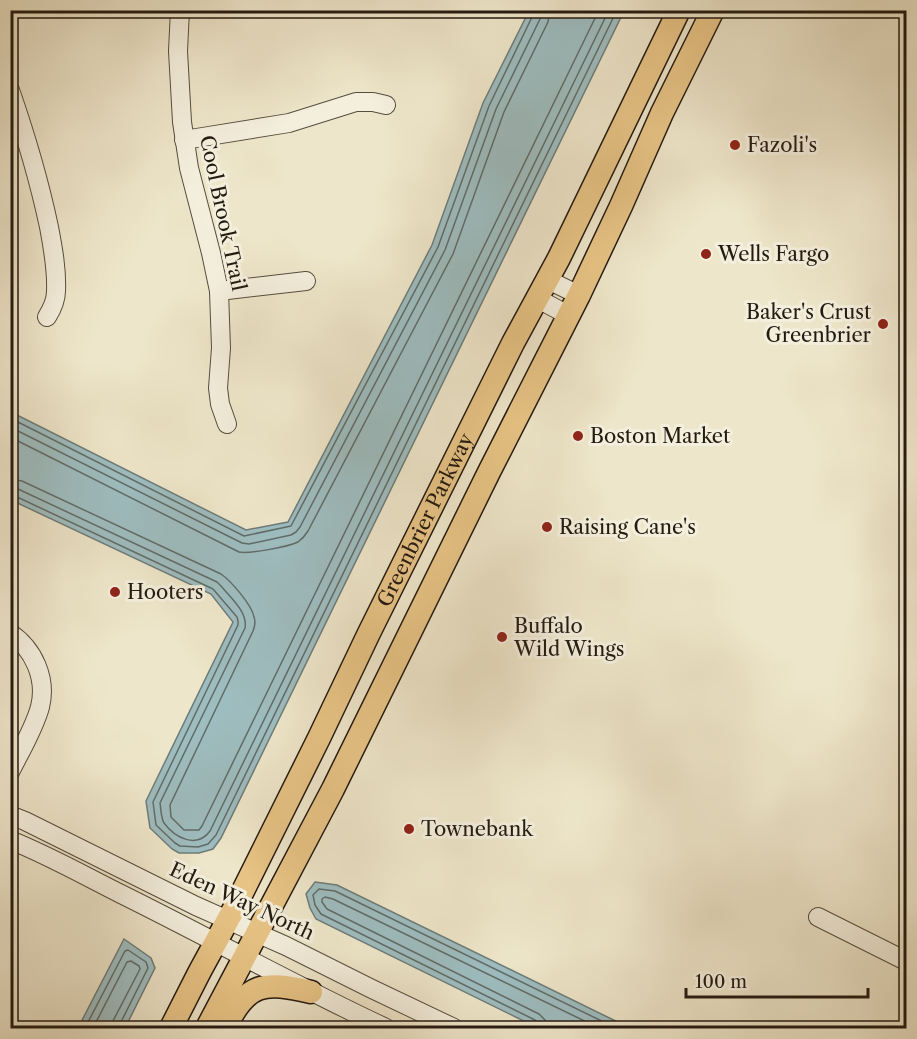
<svg xmlns="http://www.w3.org/2000/svg" width="917" height="1039" font-family="'Libre Caslon Text',serif">
	<rect width="100%" height="100%" fill="#eee6ca"/>
	<filter id="stains"><feTurbulence type="fractalNoise" baseFrequency=".00333" numOctaves="4"/><feColorMatrix values="0 0 0 0 .2 0 0 0 0 .09 0 0 0 0 .02 0 0 0 .5 -.17"/></filter>
	<radialGradient id="worn" r=".72"><stop offset=".6" stop-color="#630" stop-opacity="0"/><stop offset="1" stop-color="#630" stop-opacity=".3"/></radialGradient>
	<!-- water -->
	<g fill="#9ebdc0" stroke="#6d7c7a" stroke-width="1.5">
		<path d="M529,11H624L221,838L213,849L199,853H179L172,849L150,828L146,801L233,622L211,594L11,500V412L246,530L288,522L432,245L483,103Z"/>
		<path d="M315,882L337,885L630,1028H538L316,919L310,908L306,894Z"/>
		<path d="M124,939L151,958L155,968L125,1028H78Z"/>
	</g>
	<g fill="none" stroke-linecap="round" stroke-linejoin="round">
		<!-- shore -->
		<g stroke="#616c68" stroke-width="1.5">
			<path d="M10,418L244,536L291,526L438,247L489,106L533,15L534,10"/>
			<path d="M10,427L242,543L249,544L291,535L296,532L300,527L445,250L496,109L540,19L541,10"/>
			<path d="M10,437L239,552C250,554 287,547 298,542C302,539 305,536 308,531L453,254L504,112L548,22L550,10"/>
			<path d="M10,479L22,481L221,574C231,581 252,605 254,617C256,622 255,626 253,631L170,805L171,817L184,830H199L202,826L599,10"/>
			<path d="M10,488L18,489L217,582L221,586C230,597 248,612 245,628L160,803C161,809 161,818 164,823C175,838 197,849 210,831L609,10"/>
			<path d="M10,495L15,496L213,589L237,617L238,621V625L153,802L156,825L175,843L180,846L198,847L208,844L216,835L617,10"/>
			<path d="M85,1028L125,951L128,950L146,962L148,968L120,1024V1028"/>
			<path d="M93,1028L127,962L131,961L139,966L140,969L113,1021L112,1028"/>
			<path d="M539,1028V1024L535,1020L321,914L315,905L313,895L319,889L335,891L616,1028"/>
			<path d="M547,1028L545,1020L539,1014L327,909L322,902V899L325,897L333,899L599,1028"/>
		</g>
		<defs>
			<g id="minor">
				<path d="M180,10L178,51L182,122L189,168L211,253L219,291L221,348L218,388L220,404L227,424"/>
				<path d="M10,90C26,136 39,180 49,227C53,248 57,270 56,291C56,301 52,309 47,317"/>
				<path d="M184,140L289,123L356,102H373L386,105"/>
				<path d="M548,280L579,295"/>
				<path d="M219,291L306,281"/>
				<path d="M538,299L568,315"/>
				<path d="M10,633C34,649 47,679 40,707C34,729 20,752 10,772"/>
				<path d="M10,815L25,821L196,906L286,946L372,989L454,1028"/>
				<path d="M10,840C48,855 85,876 121,894C210,938 296,986 386,1028"/>
				<path d="M818,917L906,961"/>
			</g>
			<g id="major">
				<path id="s1" d="M171,1028L200,971L236,905L319,738L369,633L513,343L559,258L679,10"/>
				<path d="M207,1028L333,789L489,472L579,295L621,206L662,113L713,10"/>
				<path d="M225,1028C247,982 264,981 311,992"/>
			</g>
		</defs>
		<!-- minor casing -->
		<use href="#minor" stroke="#564d3f" stroke-width="20"/>
		<!-- major casing -->
		<use href="#major" stroke="#241a11" stroke-width="25"/>
		<!-- minor -->
		<use href="#minor" stroke="#f4efdd" stroke-width="18"/>
		<!-- major -->
		<use href="#major" stroke="#e7c385" stroke-width="22"/>
	</g>
	<!-- markers -->
	<g fill="#8f2418" stroke="#f4efdd" stroke-width="2">
		<circle cx="735" cy="145" r="6"/>
		<circle cx="706" cy="254" r="6"/>
		<circle cx="883" cy="324" r="6"/>
		<circle cx="578" cy="436" r="6"/>
		<circle cx="547" cy="527" r="6"/>
		<circle cx="115" cy="592" r="6"/>
		<circle cx="502" cy="637" r="6"/>
		<circle cx="409" cy="829" r="6"/>
	</g>
	<g text-anchor="middle" stroke-width="6" stroke-linejoin="round" paint-order="stroke">
		<!-- poi labels -->
		<g font-size="20" fill="#241a11" stroke="#f4efdd" text-anchor="start">
			<text x="747" y="152">Fazoli's</text>
			<text x="718" y="261">Wells Fargo</text>
			<text x="871" y="319" text-anchor="end">Baker's Crust<tspan x="871" dy="23">Greenbrier</tspan></text>
			<text x="590" y="443">Boston Market</text>
			<text x="559" y="534">Raising Cane's</text>
			<text x="127" y="599">Hooters</text>
			<text x="514" y="633">Buffalo<tspan x="514" dy="23">Wild Wings</tspan></text>
			<text x="421" y="836">Townebank</text>
		</g>
		<!-- street labels -->
		<g font-size="20" fill="#241a11" stroke="#f4efdd">
			<text transform="translate(223 213) rotate(78)" y="7">Cool Brook Trail</text>
			<text dy="7" stroke="none"><textPath href="#s1" startOffset="568">Greenbrier Parkway</textPath></text>
			<text transform="translate(242 901) rotate(25)" y="7">Eden Way North</text>
		</g>
	</g>
	<!-- margin -->
	<rect width="917" height="1039" fill="none" stroke="#eee6ca" stroke-width="36"/>
	<rect x="12" y="12" width="893" height="1015" fill="none" stroke="#241a11" stroke-width="3"/>
	<rect x="18" y="18" width="881" height="1003" fill="none" stroke="#241a11" stroke-width="1.5"/>
	<!-- scale -->
	<path d="M686 988v9h182v-9" fill="none" stroke="#241a11" stroke-width="3"/>
	<text x="695" y="988" font-size="18" fill="#241a11" stroke="#f4efdd" stroke-width="4.5" paint-order="stroke">100 m</text>
	<rect width="100%" height="100%" filter="url(#stains)"/>
	<rect width="100%" height="100%" fill="url(#worn)"/>
</svg>
